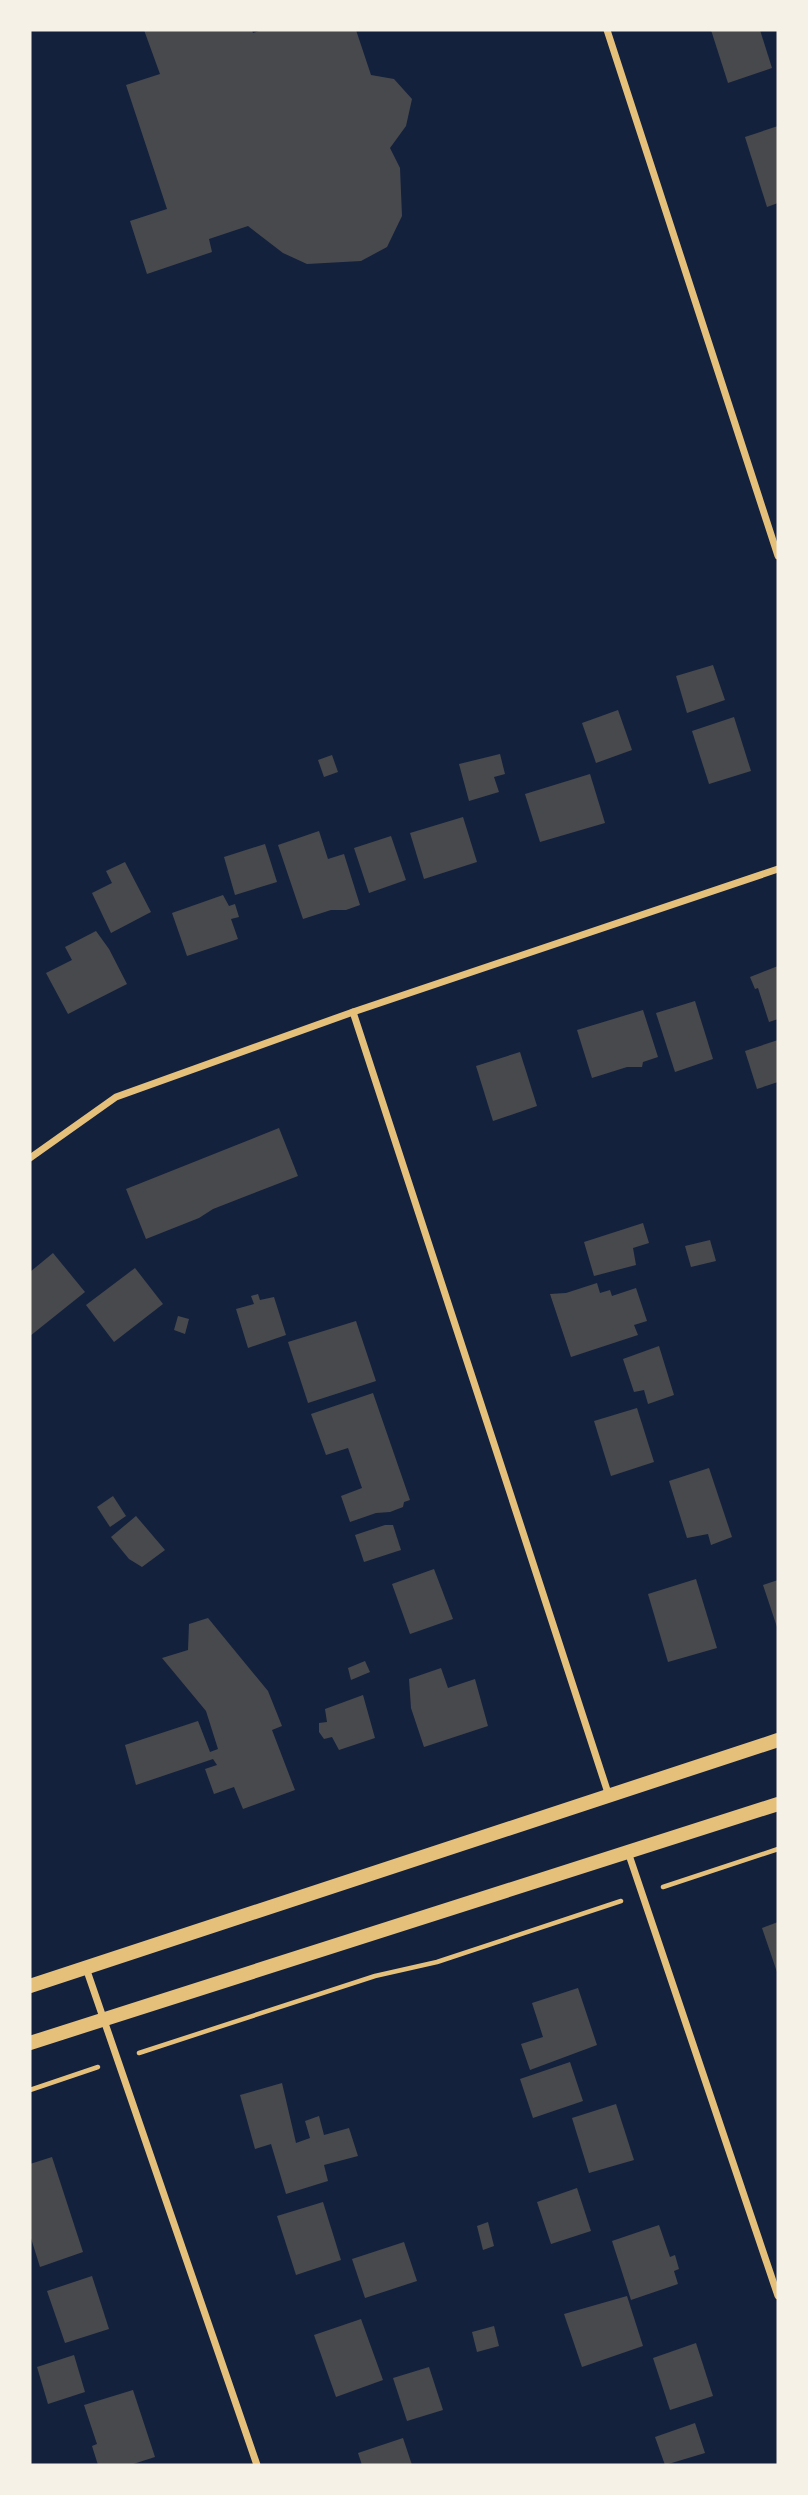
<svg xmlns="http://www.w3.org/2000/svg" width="808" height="2495" font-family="'Sofia Sans Condensed',sans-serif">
	<rect width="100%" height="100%" fill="#14213d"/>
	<!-- building -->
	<g fill="#48494c">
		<path d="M144,30H252L253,33L262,30H356L371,75L394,79L412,99L406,126L390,148L400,168L402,216L387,247L361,261L307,264L283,253L248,226L209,239L212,252L147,274L130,221L167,209L126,85L160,74Z"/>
		<path d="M711,30H760L772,68L728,83Z"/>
		<path d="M778,126V203L767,207L745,137Z"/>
		<path d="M713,665L725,700L687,713L676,676Z"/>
		<path d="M618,710L632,750L596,763L582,723Z"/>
		<path d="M734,717L751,771L709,784L692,731Z"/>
		<path d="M500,754L505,774L494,777L499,792L469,801L459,764Z"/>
		<path d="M332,755L338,772L324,777L318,760Z"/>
		<path d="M590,774L605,823L540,842L525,794Z"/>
		<path d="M463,817L477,862L424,879L410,833Z"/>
		<path d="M319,831L328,859L344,854L360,905L346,910H331L303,919L278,845Z"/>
		<path d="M391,836L406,880L369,893L354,848Z"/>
		<path d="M265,844L277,882L235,895L224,857Z"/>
		<path d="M125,862L151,912L111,933L92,893L112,883L106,871Z"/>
		<path d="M223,895L229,906L235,904L239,917L231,919L238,939L187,956L172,913Z"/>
		<path d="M96,931L109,949L127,984L68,1014L46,973L72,960L65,947Z"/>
		<path d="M778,966V1019L769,1022L758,988L755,989L750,977Z"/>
		<path d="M695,1001L713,1059L675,1072L656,1013Z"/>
		<path d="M643,1010L658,1057L643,1062L642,1067H627L592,1078L577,1030Z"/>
		<path d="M778,1040V1082L757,1089L745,1051Z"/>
		<path d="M520,1052L537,1106L493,1121L476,1066Z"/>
		<path d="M279,1128L298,1176L213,1209L199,1218L146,1239L126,1189Z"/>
		<path d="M643,1223L649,1243L633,1248L636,1265L594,1276L584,1242Z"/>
		<path d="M710,1240L716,1261L691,1267L685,1246Z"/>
		<path d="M53,1253L85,1292L30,1336V1272Z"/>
		<path d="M135,1268L163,1304L114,1342L86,1305Z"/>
		<path d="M597,1283L600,1293L610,1290L612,1296L636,1288L647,1321L634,1325L638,1335L571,1357L550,1294L566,1293Z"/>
		<path d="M258,1294L260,1300L274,1297L286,1335L248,1348L236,1309L254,1304L251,1296Z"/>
		<path d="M178,1316L189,1319L185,1334L174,1330Z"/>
		<path d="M356,1321L376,1381L308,1403L288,1342Z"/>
		<path d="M659,1346L674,1395L648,1404L644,1390L634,1392L623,1359Z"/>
		<path d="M373,1393L410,1500L404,1502L403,1507L390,1512L376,1513L350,1522L341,1496L362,1488L348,1448L326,1455L311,1414Z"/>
		<path d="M637,1408L654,1462L611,1476L594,1421Z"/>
		<path d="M709,1468L732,1537L711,1545L708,1534L687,1538L669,1481Z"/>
		<path d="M113,1496L126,1516L110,1527L97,1507Z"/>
		<path d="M136,1516L165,1550L142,1567L129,1559L111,1537Z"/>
		<path d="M385,1525H393L401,1550L364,1562L355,1535Z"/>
		<path d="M434,1569L453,1619L410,1634L392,1584Z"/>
		<path d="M696,1579L717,1648L668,1662L648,1594Z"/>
		<path d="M778,1580V1630L763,1585Z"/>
		<path d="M208,1618L268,1691L282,1726L272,1730L295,1790L243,1809L234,1787L214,1794L205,1769L217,1765L213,1759L136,1785L125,1745L198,1721L210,1752L218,1749L206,1711L162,1658L188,1650L189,1624Z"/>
		<path d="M365,1661L370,1672L351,1680L348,1668Z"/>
		<path d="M441,1668L448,1688L475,1679L488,1726L424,1747L411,1708L409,1679Z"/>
		<path d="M363,1695L375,1738L339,1750L332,1737L324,1739L319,1732V1723L327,1722L325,1709Z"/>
		<path d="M778,1922V1975L762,1928Z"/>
		<path d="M578,1988L597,2045L530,2070L521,2044L543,2037L532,2003Z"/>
		<path d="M570,2062L583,2101L533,2118L520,2079Z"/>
		<path d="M282,2083L296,2143L310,2138L305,2121L319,2116L324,2135L349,2128L358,2156L324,2165L328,2181L286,2194L271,2144L255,2149L240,2095Z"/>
		<path d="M616,2104L634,2160L589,2173L572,2118Z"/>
		<path d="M52,2157L83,2252L40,2267L30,2235V2164Z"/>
		<path d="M577,2188L591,2231L551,2244L537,2202Z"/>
		<path d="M323,2202L341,2260L296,2275L277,2216Z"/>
		<path d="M488,2222L494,2246L483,2250L477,2226Z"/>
		<path d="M659,2225L670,2257L675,2255L679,2269L674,2271L678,2284L631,2300L612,2241Z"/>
		<path d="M404,2242L417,2281L365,2298L352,2259Z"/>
		<path d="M92,2276L109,2329L65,2343L47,2291Z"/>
		<path d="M627,2296L643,2346L582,2367L564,2314Z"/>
		<path d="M361,2319L383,2380L336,2397L314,2335Z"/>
		<path d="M494,2326L499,2346L477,2352L472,2332Z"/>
		<path d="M696,2343L713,2396L670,2410L653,2358Z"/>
		<path d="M74,2355L85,2392L48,2404L37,2367Z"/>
		<path d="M429,2367L443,2410L407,2421L393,2378Z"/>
		<path d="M133,2390L155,2457L130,2465H98L92,2446L97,2444L84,2405Z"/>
		<path d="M695,2423L705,2453L665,2465L655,2437Z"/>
		<path d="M403,2438L412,2465H362L358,2453Z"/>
	</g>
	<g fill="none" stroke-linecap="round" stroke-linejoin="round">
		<!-- path -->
		<g stroke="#e5c07b" stroke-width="4.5">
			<path d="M663,1887L778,1849"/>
			<path d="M139,2053L375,1976L437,1962L621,1901"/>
			<path d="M30,2090L98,2067"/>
		</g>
		<!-- minor -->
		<g stroke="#e5c07b" stroke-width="7">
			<path d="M607,30L778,556"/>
			<path d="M353,1012L609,1796"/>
			<path d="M30,1158L116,1097L353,1012L778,869"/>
			<path d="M628,1852L778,2296"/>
			<path d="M86,1968L257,2465"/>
		</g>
		<!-- secondary -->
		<g stroke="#e5c07b" stroke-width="14">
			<path d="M30,1986L778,1740"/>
			<path d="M30,2043L778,1804"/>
		</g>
	</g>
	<!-- border -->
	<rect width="808" height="2495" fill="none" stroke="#f6f1e7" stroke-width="63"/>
</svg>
